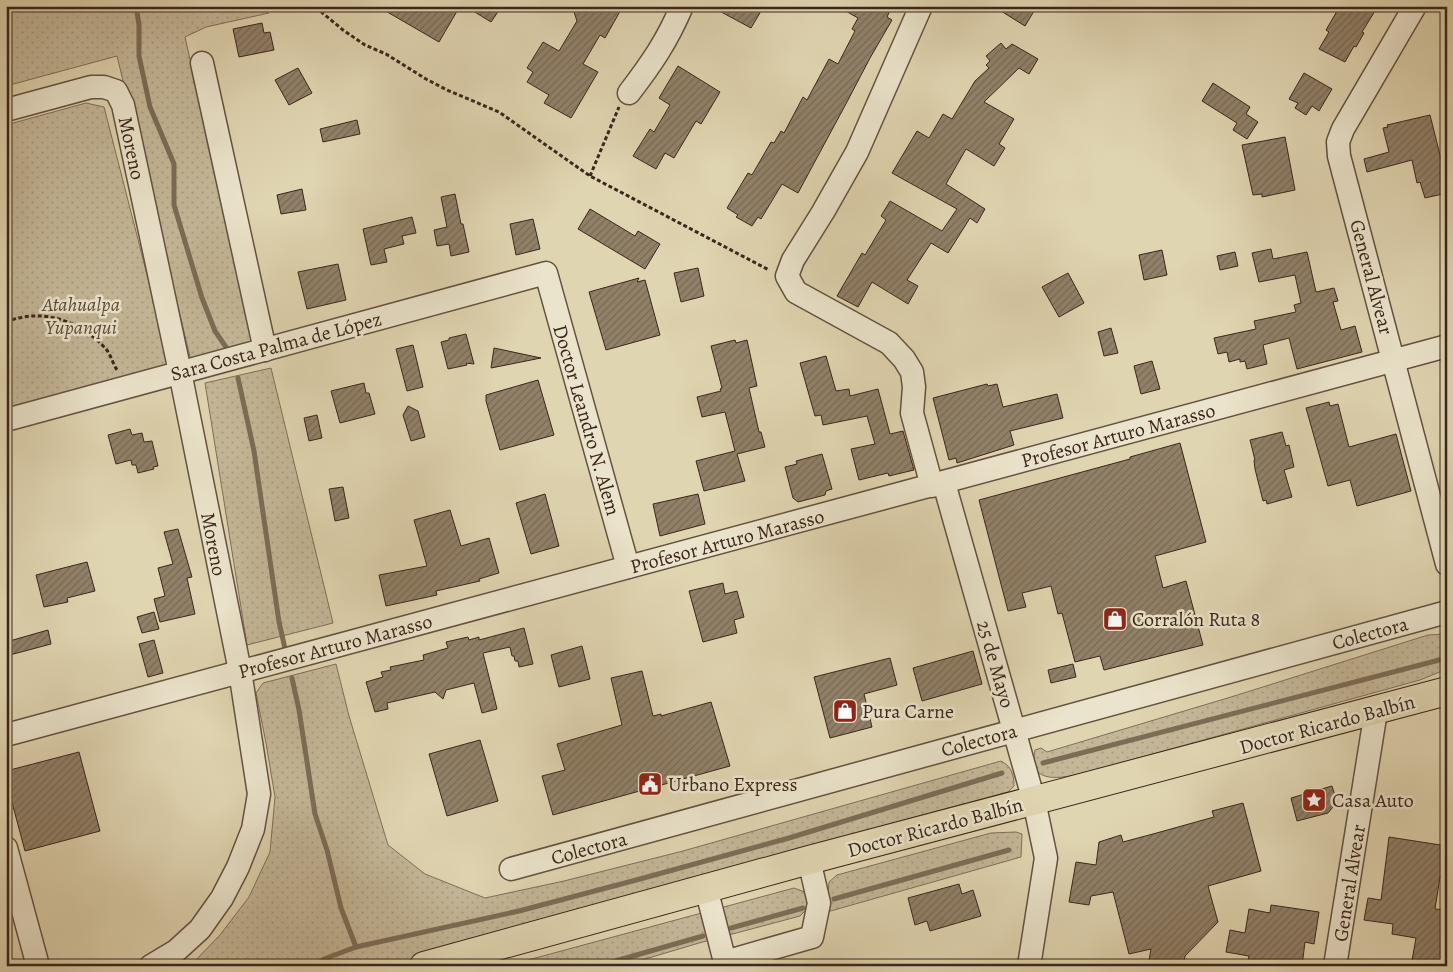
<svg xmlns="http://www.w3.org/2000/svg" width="1453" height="972" font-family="Alegreya,serif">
	<defs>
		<pattern id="grass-dots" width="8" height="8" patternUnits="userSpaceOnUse" patternTransform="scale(1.25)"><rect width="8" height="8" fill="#c4b798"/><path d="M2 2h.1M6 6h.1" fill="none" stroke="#a99d82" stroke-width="1.8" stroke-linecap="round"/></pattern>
		<pattern id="building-hatch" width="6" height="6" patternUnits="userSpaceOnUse" patternTransform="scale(1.25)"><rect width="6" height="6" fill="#918169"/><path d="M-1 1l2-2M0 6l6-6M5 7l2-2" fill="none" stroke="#786956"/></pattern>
	</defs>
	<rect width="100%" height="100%" fill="#e0d5b1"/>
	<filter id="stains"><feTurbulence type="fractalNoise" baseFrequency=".004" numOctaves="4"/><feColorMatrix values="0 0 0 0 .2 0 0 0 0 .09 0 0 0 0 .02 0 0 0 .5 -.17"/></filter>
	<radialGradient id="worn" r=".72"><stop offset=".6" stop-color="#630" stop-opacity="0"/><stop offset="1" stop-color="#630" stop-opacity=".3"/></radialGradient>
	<!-- grass -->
	<g fill="url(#grass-dots)" stroke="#806e5a">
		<path d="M6,6H256L269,13L206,27L185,37L253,344L192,365L117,56L6,86Z"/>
		<path d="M86,103L104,107L171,368L6,413V125Z"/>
		<path d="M271,368L333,623L247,645L205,383Z"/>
		<path d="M1447,634V669L1420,680L1084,773C1062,778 1027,786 1035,750L1041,748L1047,752L1231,697L1428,635Z"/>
		<path d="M336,664L349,716L388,845L425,874L485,898L564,881L683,851L1001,761C1011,766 1014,774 1014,786L1008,792L790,851L475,943L388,966H190L220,935L249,897L270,852L275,797L266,743L256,693L263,683Z"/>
		<path d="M1016,832L1022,834L1021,857L827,912L829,882L837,875L991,833Z"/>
		<path d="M794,888L810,894L808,908L800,916L699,943L622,966H506Z"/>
	</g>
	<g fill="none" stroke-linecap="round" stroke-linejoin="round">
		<!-- stream -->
		<g stroke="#7c6c56" stroke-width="5">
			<path d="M136,6L139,25V56L150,107L174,164V205L202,298L215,331L230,353"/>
			<path d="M238,378L254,451L279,622L286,653"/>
			<path d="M292,678L299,710L315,814L327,850L341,908L356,947L324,959L316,966"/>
			<path d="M1043,763L1447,658"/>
			<path d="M834,899L1009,850"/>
			<path d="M731,928L803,908"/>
			<path d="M356,947L519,911L640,879L789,838L1002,773"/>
			<path d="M598,966L703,936"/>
		</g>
	</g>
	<!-- building -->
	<g fill="url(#building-hatch)" stroke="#3b261b">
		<path d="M377,6H405L416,13L421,6H460L439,42Z"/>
		<path d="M465,6H502L491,22Z"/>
		<path d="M572,6H623L605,38L600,35L583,64L598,72L571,118L544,103L549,95L527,82L533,72L527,68L543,42L559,51L577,21Z"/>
		<path d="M710,6H764L751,28Z"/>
		<path d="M837,6H892L887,17L892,20L870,58L848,100L798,193L782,184L761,219L758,217L752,226L736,217L738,215L727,208L748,173L752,175L771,142L774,143L781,131L784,133L803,97L807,100L829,59L838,64L855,31L852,29L858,18Z"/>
		<path d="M993,6H1037L1025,26Z"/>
		<path d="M1340,6H1378L1362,32L1364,33L1356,47L1354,46L1345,62L1319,49L1329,32L1326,30Z"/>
		<path d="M262,23L264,33L270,32L274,50L239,57L233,29Z"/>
		<path d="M1001,43L1006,49L1012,44L1038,59L1029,74L1019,68L984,102L1014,119L999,144L1005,148L994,166L966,149L946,184L985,209L977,223L970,218L948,253L931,243L907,280L918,286L908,304L872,282L858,307L837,296L862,253L865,255L886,220L881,216L890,201L942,231L957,209L892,173L917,131L929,138L943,114L952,119L975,81L989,68L986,65L990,61L986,56Z"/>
		<path d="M678,66L720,92L701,124L696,121L674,158L665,153L656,169L633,156L650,129L654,132L670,105L659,98Z"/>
		<path d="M298,68L312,93L289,105L275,80Z"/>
		<path d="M1304,73L1332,89L1319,111L1312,106L1306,115L1295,108L1298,103L1289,99Z"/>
		<path d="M1213,83L1250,107L1246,114L1258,122L1247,139L1233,130L1237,123L1202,101Z"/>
		<path d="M1430,115L1442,163L1447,162V193L1425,198L1420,182L1417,183L1412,160L1367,172L1364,159L1389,152L1383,128L1388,127L1387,125Z"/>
		<path d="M357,120L360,134L323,142L320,129Z"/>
		<path d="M1285,137L1295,190L1262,197V194L1253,195L1242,145Z"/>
		<path d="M302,189L306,210L281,214L277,195Z"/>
		<path d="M455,194L461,224H463L469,252L451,256L449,244L437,246L434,230L447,227L441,197Z"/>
		<path d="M590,209L635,236L638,231L660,244L645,269L578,229Z"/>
		<path d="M412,217L416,233L402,236L404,244L384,249L387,262L371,265L363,229Z"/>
		<path d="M533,219L540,249L516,255L510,224Z"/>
		<path d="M1271,249L1273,259L1307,252L1316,292L1334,288L1338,301L1333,302L1341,330L1355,326L1362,352L1297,369L1289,338L1263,345L1267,364L1247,369L1245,361L1240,362V359L1229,362L1227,352L1218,354L1214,338L1256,329L1254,321L1296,312L1294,305L1301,303L1295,275L1259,282L1252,253Z"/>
		<path d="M1162,250L1167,275L1144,280L1139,255Z"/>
		<path d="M1235,252L1238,266L1220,270L1217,256Z"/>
		<path d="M338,264L346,300L307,309L298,272Z"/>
		<path d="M698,268L704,296L681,302L674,273Z"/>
		<path d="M1068,273L1084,303L1059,317L1042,287Z"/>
		<path d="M639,278L637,282L645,280L660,335L606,350L589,292Z"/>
		<path d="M1111,328L1118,353L1104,356L1098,332Z"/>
		<path d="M466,334L474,364L466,363L467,365L448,369L441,342L449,340V338Z"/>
		<path d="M735,340L736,343L747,340L757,386L749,388L759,432H761L765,447L737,454L745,481L704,491L696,461L735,451L725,412L702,417L697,397L721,391L720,389L722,388L711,346Z"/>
		<path d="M413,345L423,387L407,391L396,349Z"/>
		<path d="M494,348L541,358L491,368Z"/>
		<path d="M826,356L836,391L849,389L850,396L878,389L890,434L903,431L914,470L889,476L888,473L859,480L851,449L875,444L867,416L823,425L821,415L815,416L800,363Z"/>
		<path d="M1152,361L1160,389L1141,394L1134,366Z"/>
		<path d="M538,380L554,435L500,450L486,401V395Z"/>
		<path d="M364,383L366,393H369L375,414L340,423L331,391Z"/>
		<path d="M987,384L988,386L997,384L1003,407L1057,394L1063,418L1010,431L1014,445L957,463L956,458L949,460L933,398Z"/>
		<path d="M1329,402L1330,406L1338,404L1349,447L1396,434L1411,491L1357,506L1350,480L1328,486L1306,408Z"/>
		<path d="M408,406L418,411L425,437L411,441L403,415Z"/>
		<path d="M317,415L322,438L309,441L304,418Z"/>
		<path d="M130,429L132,435L142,433L144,442L152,441L158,466L153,467L154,469L138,473L136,465H132L131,460L116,464L108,435Z"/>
		<path d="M1282,432L1286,446L1289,445L1294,467L1284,470L1292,497L1267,504L1266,500L1263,501L1255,469L1254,460H1255L1250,440Z"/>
		<path d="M1180,443L1206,542L1155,556L1163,588L1186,581L1203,645L1104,670L1100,656L1075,662L1062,613L1058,614L1051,586L1022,593L1026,607L1008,611L979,500L1130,459V457Z"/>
		<path d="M822,454L832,489L826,491L825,495L798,502L793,498L785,467L797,464L796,461Z"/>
		<path d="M343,487L349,518L335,521L329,489Z"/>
		<path d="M545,494L559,546L531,554L516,503Z"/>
		<path d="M698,494L705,524L660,536L653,504Z"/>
		<path d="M450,510L461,546L489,538L499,573L479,579L480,581L436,591L437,595L386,606L379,575L427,566L414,520Z"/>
		<path d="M178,529L192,577L187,578L195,614L160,622L154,599L165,596L158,568L173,564L164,532Z"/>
		<path d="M87,562L95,591L67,598L68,602L44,607L36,575Z"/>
		<path d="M723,583L725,594L737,591L744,617L734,620L737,633L703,642L689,591Z"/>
		<path d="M154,612L159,629L142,633L137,617Z"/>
		<path d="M524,628L533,664L519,667L518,661H515L514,656H512L510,647L483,653L497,709L482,713L474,683L446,690L443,699L435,692L387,703L388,709L375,712L366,682L383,677L381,672L391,670L390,667L424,660L423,655L448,648L446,642L468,637L469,640L479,637V640Z"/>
		<path d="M48,630L51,644L6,656V642Z"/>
		<path d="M154,640L163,673L148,677L139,644Z"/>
		<path d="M582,646L590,679L559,687L551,655Z"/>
		<path d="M973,651L982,684L922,701L913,668Z"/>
		<path d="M890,658L897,685L864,694L872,727L830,738L814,677Z"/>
		<path d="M1073,664L1076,677L1051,683L1048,670Z"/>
		<path d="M642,671L653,716L661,714V716L711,702L730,766L553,815L542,776L565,770L557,744L622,725L611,678Z"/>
		<path d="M480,740L498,801L447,816L429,754Z"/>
		<path d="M79,752L100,831L25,851L6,780V771Z"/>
		<path d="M1332,786L1337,802L1328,813L1297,821L1291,798Z"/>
		<path d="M1243,803L1261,871L1208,886L1218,922L1185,956L1183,966H1148L1151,949L1129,954L1113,892L1091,896L1089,905L1069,902L1076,862L1096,865L1099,842L1121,835L1123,842L1153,834L1214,817L1212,811Z"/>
		<path d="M1389,837L1447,846V866L1445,878L1440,877L1435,909L1447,910V966H1411L1416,938L1392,934L1393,924L1364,920L1368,898L1381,900Z"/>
		<path d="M959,884L962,894L973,890L981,916L930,931L927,921L915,925L908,898Z"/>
		<path d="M1271,905L1319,912L1314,944L1305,942L1302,966H1247L1249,956L1226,952L1230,930L1245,933L1249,909L1270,913Z"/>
	</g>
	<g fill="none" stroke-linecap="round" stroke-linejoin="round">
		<defs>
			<g id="minor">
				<path d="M921,6L857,152L823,212L793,260L787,276L796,292L889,343L904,359L912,372L914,387L912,413L932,486"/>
				<path d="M1415,6L1343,129L1338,142L1339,156L1447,564"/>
				<path d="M202,63L265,350"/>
				<path d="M629,93C652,63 667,41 682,6"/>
				<path d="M6,110L91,87H104L116,91L123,105L180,372L240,671L259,794L253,829L238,867L222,898L200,929L176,951L151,966"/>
				<path d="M6,420L546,273L628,567"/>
				<path d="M944,483L1034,801L1046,858L1029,966"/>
				<path d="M6,735L1447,346"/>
				<path d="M6,848L38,966"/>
				<path d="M511,869L1447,612"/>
				<path d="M706,888L725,962L724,966"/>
				<path d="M725,962L812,937L819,903L809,860"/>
				<path d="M1335,966L1376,711"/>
			</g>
			<path id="major" d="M424,966L809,860L1447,691"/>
		</defs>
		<!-- minor casing -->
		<use href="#minor" stroke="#645240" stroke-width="25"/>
		<!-- major casing -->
		<use href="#major" stroke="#3b261b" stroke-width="30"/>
		<!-- path -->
		<g stroke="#3b261b" stroke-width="3" stroke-dasharray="4 2.5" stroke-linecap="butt">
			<path d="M309,6L319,10L343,30L365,45L386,54L426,79L447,90L499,112L590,176L769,270"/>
			<path d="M590,176L619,107"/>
			<path d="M6,322C42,307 81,321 106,349C111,355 113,364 117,370"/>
		</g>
		<!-- minor -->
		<use href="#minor" stroke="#ebe4cc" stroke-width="22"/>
		<!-- major -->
		<use href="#major" stroke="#e0d5b1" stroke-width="28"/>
	</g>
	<!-- icons -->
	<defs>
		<symbol id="shop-square" viewBox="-11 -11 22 22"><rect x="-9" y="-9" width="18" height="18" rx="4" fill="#8f2418" stroke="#ebe4cc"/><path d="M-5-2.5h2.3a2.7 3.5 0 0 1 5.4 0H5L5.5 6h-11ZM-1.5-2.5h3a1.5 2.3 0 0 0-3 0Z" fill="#fff"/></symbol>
		<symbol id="civic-square" viewBox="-11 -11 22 22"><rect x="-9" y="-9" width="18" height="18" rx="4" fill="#8f2418" stroke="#ebe4cc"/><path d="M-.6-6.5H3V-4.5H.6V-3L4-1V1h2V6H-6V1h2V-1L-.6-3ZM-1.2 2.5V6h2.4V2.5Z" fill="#fff"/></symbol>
		<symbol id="sight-square" viewBox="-11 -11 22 22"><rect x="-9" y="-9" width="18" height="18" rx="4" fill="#8f2418" stroke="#ebe4cc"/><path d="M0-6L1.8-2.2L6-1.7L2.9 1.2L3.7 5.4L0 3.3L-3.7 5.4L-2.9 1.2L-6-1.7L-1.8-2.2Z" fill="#fff"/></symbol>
	</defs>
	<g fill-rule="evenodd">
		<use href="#shop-square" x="1101" y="605" width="28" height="28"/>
		<use href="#shop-square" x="831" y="697" width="28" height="28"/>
		<use href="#civic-square" x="636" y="770" width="28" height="28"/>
		<use href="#sight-square" x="1300" y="786" width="28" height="28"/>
	</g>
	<g text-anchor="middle" stroke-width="5" stroke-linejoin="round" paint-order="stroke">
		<!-- street labels -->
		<g font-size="20" fill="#3b261b" stroke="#ebe4cc">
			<text transform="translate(132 148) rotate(78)" y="7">Moreno</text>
			<text transform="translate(1372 277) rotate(75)" y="7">General Alvear</text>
			<text transform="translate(276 346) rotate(-15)" y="7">Sara Costa Palma de López</text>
			<text transform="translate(587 420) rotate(74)" y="7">Doctor Leandro N. Alem</text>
			<text transform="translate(1118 435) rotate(-15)" y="7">Profesor Arturo Marasso</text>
			<text transform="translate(727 541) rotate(-15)" y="7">Profesor Arturo Marasso</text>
			<text transform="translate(214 544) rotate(79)" y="7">Moreno</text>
			<text transform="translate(1370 633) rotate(-15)" y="7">Colectora</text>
			<text transform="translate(335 646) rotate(-15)" y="7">Profesor Arturo Marasso</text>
			<text transform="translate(996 664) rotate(74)" y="7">25 de Mayo</text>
			<text transform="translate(1327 724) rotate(-15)" y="7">Doctor Ricardo Balbín</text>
			<text transform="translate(979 740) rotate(-15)" y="7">Colectora</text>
			<text transform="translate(935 827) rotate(-15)" y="7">Doctor Ricardo Balbín</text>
			<text transform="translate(589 848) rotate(-15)" y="7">Colectora</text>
			<text transform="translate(1349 883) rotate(-81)" y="7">General Alvear</text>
		</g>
		<!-- park labels -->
		<g font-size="20" font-style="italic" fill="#5d4a3a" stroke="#ebe4cc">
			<text x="81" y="311">Atahualpa<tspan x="81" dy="23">Yupanqui</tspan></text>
		</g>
		<!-- poi labels -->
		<g font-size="20" fill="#3b261b" stroke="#ebe4cc" text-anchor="start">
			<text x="1132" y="626">Corralón Ruta 8</text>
			<text x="862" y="718">Pura Carne</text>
			<text x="668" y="791">Urbano Express</text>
			<text x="1332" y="807">Casa Auto</text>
		</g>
	</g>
	<!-- margin -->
	<rect width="1453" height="972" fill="none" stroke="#e0d5b1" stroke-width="25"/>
	<rect x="8" y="8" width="1438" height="957" fill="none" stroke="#3b261b" stroke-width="2.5"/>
	<rect x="12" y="12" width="1428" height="947" fill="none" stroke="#3b261b"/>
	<rect width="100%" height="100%" filter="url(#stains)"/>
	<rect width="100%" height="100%" fill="url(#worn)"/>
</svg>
